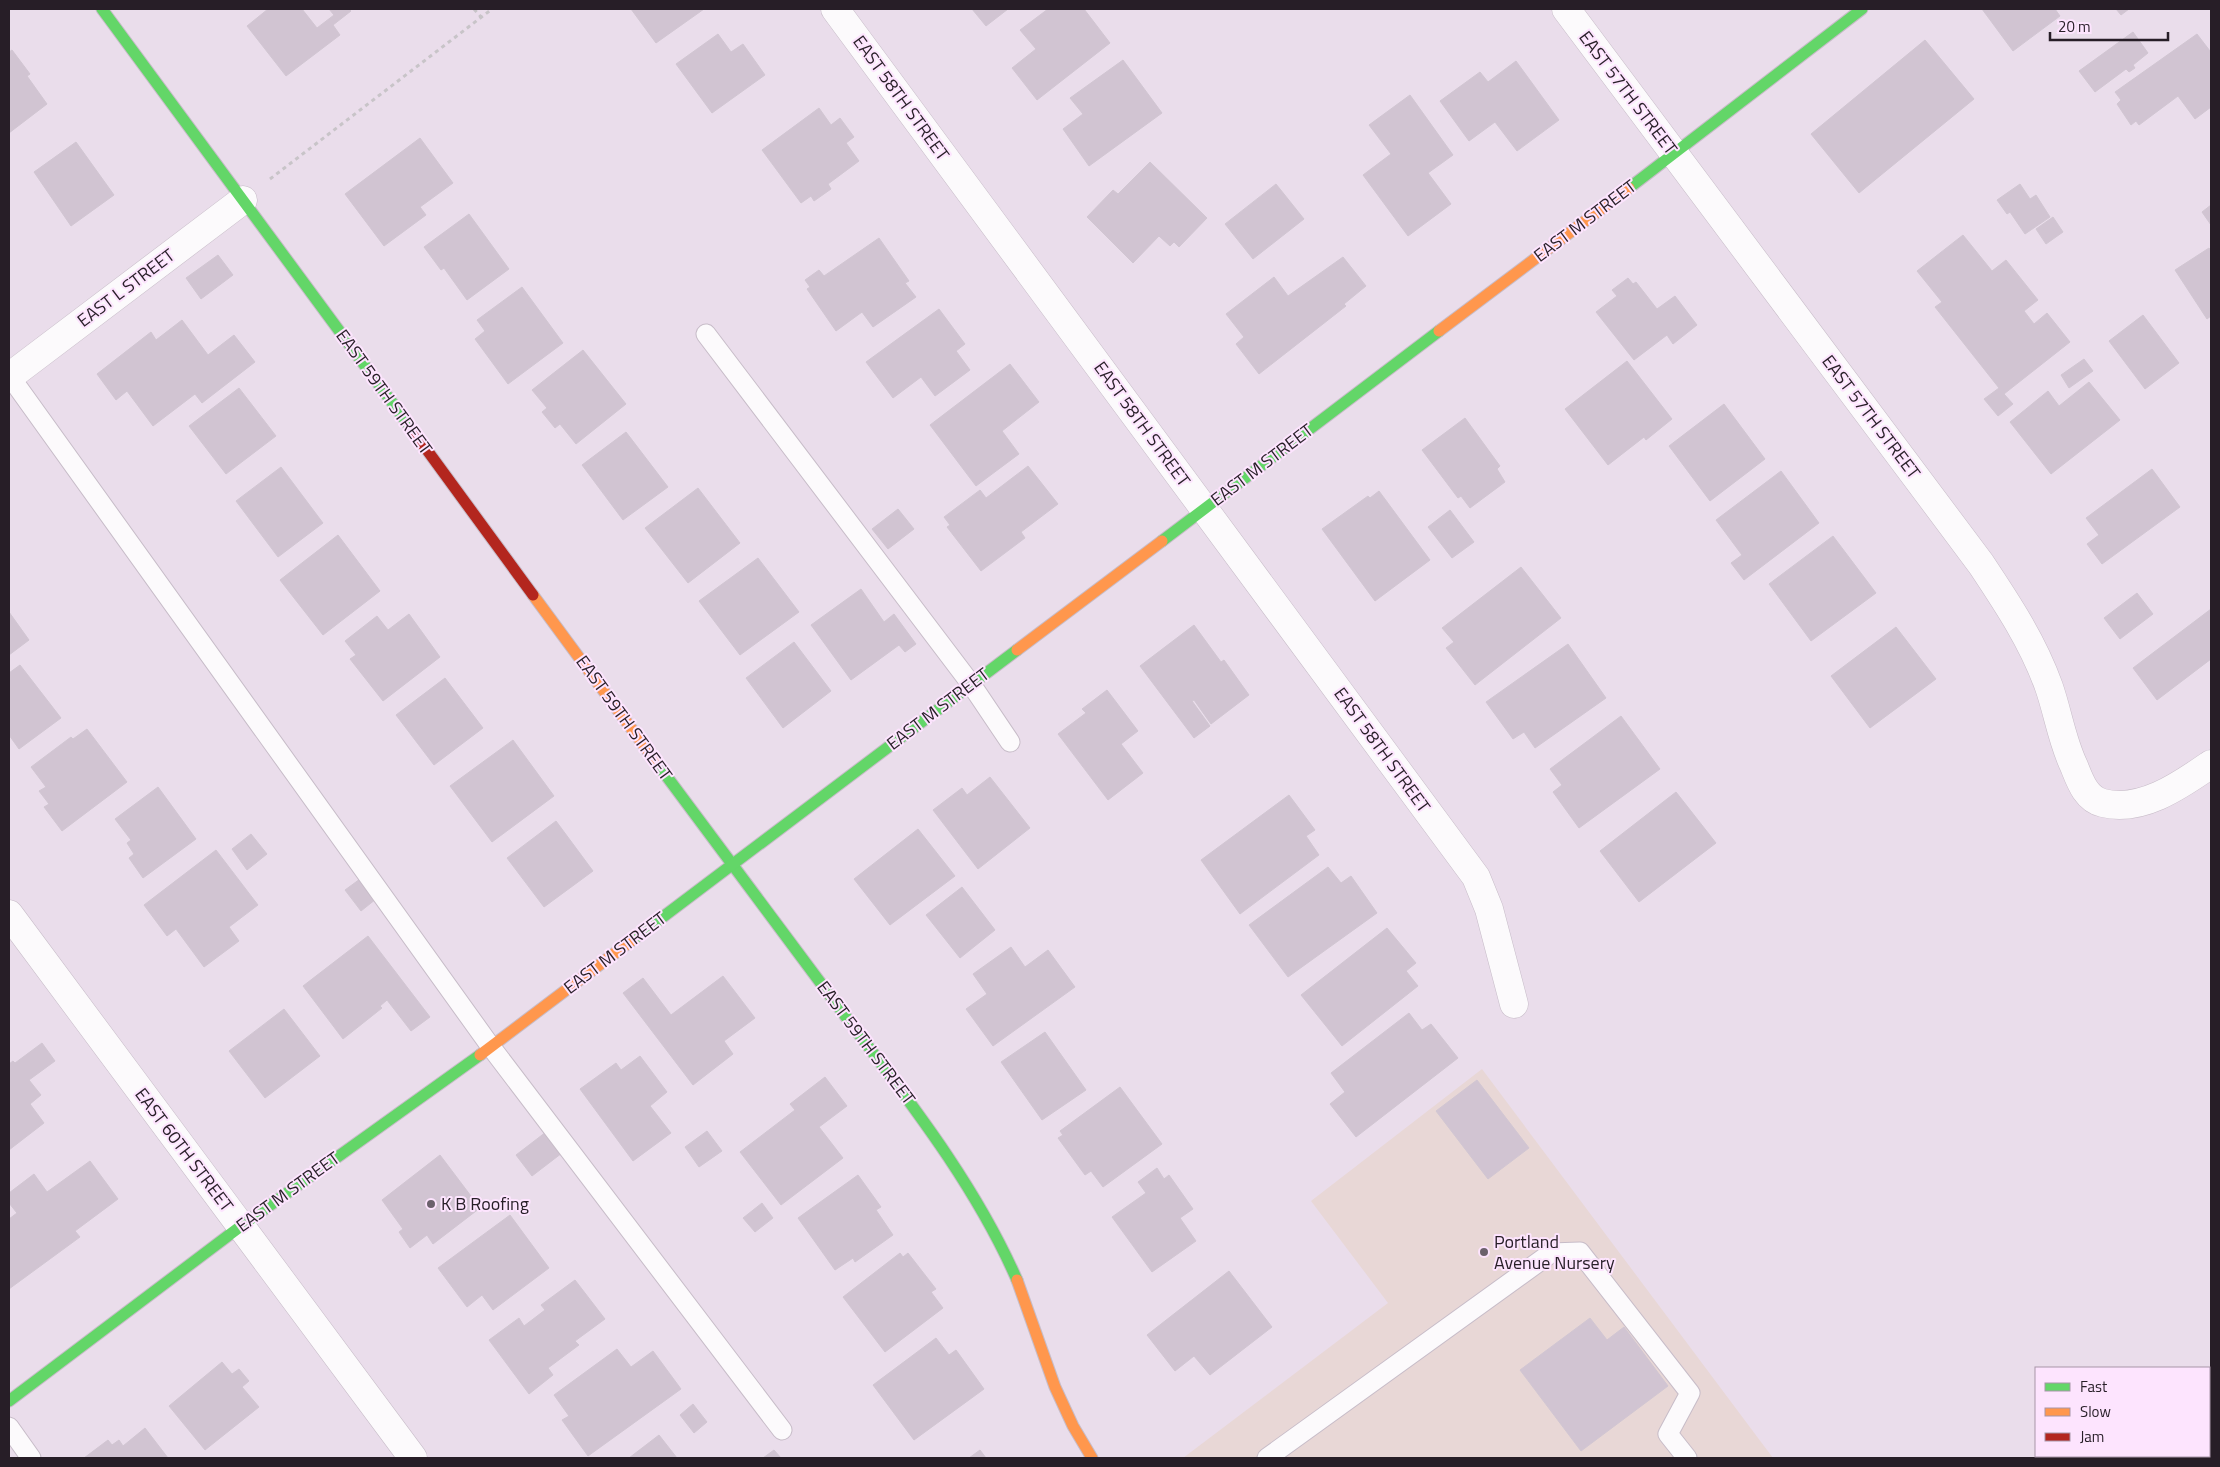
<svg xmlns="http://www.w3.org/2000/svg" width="2220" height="1467" font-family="'Titillium Web',sans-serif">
	<rect width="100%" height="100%" fill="#eaddeb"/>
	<!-- commercial -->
	<path fill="#e8d7d6" d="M1482,1069L1773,1458H1183L1388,1303L1311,1201Z"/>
	<!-- building -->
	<g fill="#d1c4d2" stroke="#d1c6d2">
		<path d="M268,9H302L317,28L334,15L329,9H349L351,11L333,25L340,35L286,76L247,26Z"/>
		<path d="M631,9H704L656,43Z"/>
		<path d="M972,9H1008L986,26Z"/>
		<path d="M1048,9H1084L1110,43L1037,100L1012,68L1036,49L1020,30Z"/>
		<path d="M1982,9H2055L2060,16L2013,51Z"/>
		<path d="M2116,9H2129L2121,15Z"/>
		<path d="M2133,32L2148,53L2133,65L2135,68L2129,72L2126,69L2095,92L2079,71Z"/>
		<path d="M718,34L731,52L743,44L765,75L712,113L676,64Z"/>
		<path d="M2197,34L2210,51L2211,50V107L2195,119L2178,96L2139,125L2136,121L2131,125L2117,104L2121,100L2115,92Z"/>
		<path d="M1925,40L1974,99L1859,193L1811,134Z"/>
		<path d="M12,50L30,74L27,76L47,104L9,133V52Z"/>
		<path d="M1123,60L1162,113L1089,166L1063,129L1083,114L1070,98Z"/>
		<path d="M1516,61L1559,120L1517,151L1495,122L1469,141L1440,101L1480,72L1488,82Z"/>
		<path d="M1410,95L1453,155L1428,173L1451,204L1408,236L1363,175L1391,154L1369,125Z"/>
		<path d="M819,108L831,125L840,118L854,137L846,143L859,161L828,184L831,189L814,201L811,196L801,203L762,150Z"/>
		<path d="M420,138L453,183L420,207L426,215L384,246L345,194Z"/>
		<path d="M76,142L114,195L71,226L34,172Z"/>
		<path d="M1150,162L1207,218L1179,247L1174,242L1170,246L1159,236L1133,263L1087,217L1113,190L1118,194Z"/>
		<path d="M1276,184L1304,219L1253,259L1225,224Z"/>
		<path d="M2020,184L2030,199L2036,195L2050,217L2025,234L2010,212L2007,214L1997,200Z"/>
		<path d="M2211,205V225L2202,212Z"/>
		<path d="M469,214L509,269L467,300L444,268L441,270L424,247Z"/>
		<path d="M2053,217L2063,232L2046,244L2036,229Z"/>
		<path d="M1963,235L1992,271L2006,260L2038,300L2024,311L2034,324L2047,313L2070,342L2004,394L2013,404L1998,416L1984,399L1999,388L1935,307L1942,302L1917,271Z"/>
		<path d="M879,238L909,281L905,283L916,297L873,327L862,312L836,331L807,289L810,287L805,280L819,270L824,276Z"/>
		<path d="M2209,248L2211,251V316L2207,319L2175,270Z"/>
		<path d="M218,255L233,275L201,299L186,278Z"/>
		<path d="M1343,257L1366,286L1344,304L1346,306L1259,374L1236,344L1244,337L1226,314L1274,277L1288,296Z"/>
		<path d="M1628,278L1633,284L1636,282L1657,309L1675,296L1697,325L1673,344L1667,335L1634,360L1596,312L1617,296L1612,290Z"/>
		<path d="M522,287L563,343L508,384L475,339L485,331L477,320Z"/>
		<path d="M939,309L965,344L956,351L970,370L935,396L921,377L893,398L866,362Z"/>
		<path d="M2143,315L2179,363L2145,389L2109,341Z"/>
		<path d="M182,320L208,355L234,335L255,362L202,403L195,394L153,426L127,391L116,400L97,374L151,332L156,340Z"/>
		<path d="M583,350L626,404L576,444L560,424L555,428L542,412L547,408L532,390Z"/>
		<path d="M2084,359L2093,371L2069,388L2061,375Z"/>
		<path d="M1627,361L1672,419L1646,440L1644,437L1608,465L1565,409Z"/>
		<path d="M1010,364L1039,402L1002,431L1019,454L976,486L930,425Z"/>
		<path d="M2089,382L2120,420L2051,474L2010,422L2048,391L2059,406Z"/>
		<path d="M239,388L276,436L226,474L189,426Z"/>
		<path d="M1724,404L1765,459L1710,501L1669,446Z"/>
		<path d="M1465,418L1500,466L1497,469L1505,482L1470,508L1461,496L1458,498L1422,450Z"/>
		<path d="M626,432L668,487L623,520L582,465Z"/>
		<path d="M1028,466L1058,504L1021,532L1025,538L981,571L947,527L950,525L944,517L980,490L986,498Z"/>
		<path d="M281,467L323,523L278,557L236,501Z"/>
		<path d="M2152,469L2180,507L2102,564L2087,544L2099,535L2086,518Z"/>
		<path d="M1781,471L1819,523L1744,580L1731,563L1742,555L1716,520Z"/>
		<path d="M698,488L740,543L688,583L645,528Z"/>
		<path d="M1379,491L1430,560L1375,601L1322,529L1368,496L1370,498Z"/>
		<path d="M898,509L914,529L888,549L872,529Z"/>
		<path d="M1450,510L1474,542L1452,558L1428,527Z"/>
		<path d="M338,535L380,591L323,635L280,580Z"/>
		<path d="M1833,536L1876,593L1811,641L1769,584Z"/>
		<path d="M758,558L799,612L740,655L699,601Z"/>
		<path d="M1521,567L1561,618L1475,685L1446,648L1454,642L1442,628Z"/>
		<path d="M861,589L884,622L894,614L916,644L905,652L899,645L851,680L811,625Z"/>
		<path d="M2137,593L2153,614L2120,639L2104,618Z"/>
		<path d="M2211,609V659L2157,700L2133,668Z"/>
		<path d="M9,612L29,640L9,655Z"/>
		<path d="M409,614L440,657L383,701L350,659L356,655L345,641L377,616L388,630Z"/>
		<path d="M1194,625L1221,662L1224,660L1249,695L1211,724L1194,700L1192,701L1210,726L1194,738L1140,666Z"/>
		<path d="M1896,627L1936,679L1870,728L1831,676Z"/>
		<path d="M794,642L831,691L783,728L746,678Z"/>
		<path d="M1568,644L1606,698L1535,748L1524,732L1513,739L1486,702Z"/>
		<path d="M20,665L61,718L19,749L9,735V673Z"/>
		<path d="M445,678L483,728L434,765L396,715Z"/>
		<path d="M1107,690L1138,731L1121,744L1143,773L1108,800L1058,734L1086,713L1082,709Z"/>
		<path d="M1621,716L1660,769L1579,828L1553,792L1562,785L1550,769Z"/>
		<path d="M87,729L127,782L62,831L44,807L49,804L39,791L46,787L31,767L71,737L73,739Z"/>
		<path d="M513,740L554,796L492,842L450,786Z"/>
		<path d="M990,777L1030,828L978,869L933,810L962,788L967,795Z"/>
		<path d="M158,787L196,839L143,878L129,858L134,854L127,843L131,840L115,819Z"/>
		<path d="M1676,792L1716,843L1639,902L1600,851Z"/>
		<path d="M1289,795L1315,830L1306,836L1319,855L1240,914L1201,860Z"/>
		<path d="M556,821L593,871L544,907L507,858Z"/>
		<path d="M918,829L955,876L890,925L854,879Z"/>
		<path d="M251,834L267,854L247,870L232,849Z"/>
		<path d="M216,850L258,905L229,927L239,941L204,967L176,929L167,936L144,905Z"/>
		<path d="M1328,867L1341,883L1351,876L1377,913L1288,977L1249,925Z"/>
		<path d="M360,879L376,899L361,911L345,890Z"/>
		<path d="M962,887L995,930L960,958L926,915Z"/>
		<path d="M1387,928L1416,963L1406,971L1418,986L1342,1046L1301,995Z"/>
		<path d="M368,936L430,1017L411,1031L387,1000L380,1006L382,1008L343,1039L303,986Z"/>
		<path d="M1011,947L1025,967L1048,950L1075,987L993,1046L966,1009L987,994L973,974Z"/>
		<path d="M723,976L755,1018L724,1041L733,1054L693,1085L623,993L643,978L671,1015Z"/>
		<path d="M284,1009L320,1056L265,1098L229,1051Z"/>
		<path d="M1409,1013L1422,1030L1431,1024L1458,1058L1356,1137L1330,1104L1345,1092L1331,1073Z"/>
		<path d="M1045,1032L1086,1090L1042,1120L1001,1062Z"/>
		<path d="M42,1043L55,1061L29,1080L41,1095L30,1104L44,1123L9,1150V1064L13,1061L15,1063Z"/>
		<path d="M640,1056L667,1092L650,1106L671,1133L633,1161L580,1089L616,1063L621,1070Z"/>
		<path d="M825,1077L847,1106L819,1127L843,1158L781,1205L740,1152L795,1110L790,1104Z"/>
		<path d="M1477,1080L1529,1148L1488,1179L1436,1111Z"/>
		<path d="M1120,1087L1162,1144L1103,1187L1091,1171L1085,1175L1058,1138L1063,1135L1060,1131Z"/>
		<path d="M707,1131L722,1151L699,1167L685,1147Z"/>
		<path d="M546,1132L562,1153L532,1176L516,1155Z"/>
		<path d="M440,1155L480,1208L433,1244L427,1235L410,1248L399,1232L403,1229L382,1200Z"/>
		<path d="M90,1161L118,1199L75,1231L80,1237L9,1289V1219L17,1213L9,1203V1193L34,1174L47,1192Z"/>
		<path d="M1157,1168L1164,1179L1169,1175L1193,1209L1180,1218L1196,1241L1152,1272L1112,1217L1146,1193L1138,1182Z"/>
		<path d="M858,1175L881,1207L876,1210L893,1235L855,1262L853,1258L835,1270L798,1218Z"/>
		<path d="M762,1203L773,1218L755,1232L743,1218Z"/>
		<path d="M510,1215L549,1268L493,1310L482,1295L467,1307L438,1268Z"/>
		<path d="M900,1253L903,1257L908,1253L936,1289L931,1292L943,1308L885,1352L843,1297Z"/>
		<path d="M1229,1271L1272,1327L1210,1375L1194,1356L1175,1371L1147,1335Z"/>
		<path d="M575,1280L605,1319L575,1341L579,1345L548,1368L553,1375L529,1394L489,1340L519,1318L524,1326L545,1310L541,1305Z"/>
		<path d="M1590,1318L1607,1340L1624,1327L1668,1386L1581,1451L1520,1370Z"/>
		<path d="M936,1338L949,1355L956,1350L984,1389L914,1440L873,1385Z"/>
		<path d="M617,1349L631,1367L653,1351L681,1389L588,1456L562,1420L569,1416L554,1395Z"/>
		<path d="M222,1362L232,1374L239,1369L249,1381L242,1387L259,1407L205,1450L169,1406Z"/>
		<path d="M693,1404L707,1422L694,1433L680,1415Z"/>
		<path d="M145,1428L168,1458H84L108,1440L112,1445L119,1440L123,1446Z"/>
		<path d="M659,1435L677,1458H629Z"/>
		<path d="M774,1450L781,1458H763Z"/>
		<path d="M980,1450L986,1458H969Z"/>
	</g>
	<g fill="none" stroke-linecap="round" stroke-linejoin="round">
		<defs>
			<g id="lane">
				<path d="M706,334L971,684L1010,742"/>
				<path d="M9,375L491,1047L782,1430"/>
				<path d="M9,1427L31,1458"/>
				<path d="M1267,1458L1551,1253L1580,1252L1690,1393L1668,1434L1687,1458"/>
			</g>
			<g id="street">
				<path d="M835,9L1476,877L1489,909L1514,1004"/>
				<path d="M1566,9L1981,564C2007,603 2033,642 2049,687C2058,713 2062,741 2074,766C2080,781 2086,799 2103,803C2142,813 2182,784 2211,764"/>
				<path d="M9,377L243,200"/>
				<path d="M9,914L413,1458"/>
			</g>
			<g id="fast">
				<path d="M102,9L416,435"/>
				<path d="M1629,188L1862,9"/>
				<path d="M1162,541L1439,331"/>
				<path d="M656,762C719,847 783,932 846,1017C909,1101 975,1184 1017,1280"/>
				<path d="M631,941L1017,650"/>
				<path d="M9,1401L241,1226L480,1055"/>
			</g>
			<g id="slow">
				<path d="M1439,331L1629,188"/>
				<path d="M533,595L656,762"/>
				<path d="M1017,650L1162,541"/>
				<path d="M480,1055L631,941"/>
				<path d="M1017,1280L1055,1387L1073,1426L1092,1458"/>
			</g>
			<path id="jam" d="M416,435L533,595"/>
		</defs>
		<!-- lane casing -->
		<use href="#lane" stroke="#c7bcc8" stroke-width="21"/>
		<!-- street casing -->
		<use href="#street" stroke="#c7bcc8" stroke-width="29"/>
		<!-- fast casing -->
		<use href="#fast" stroke="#c7bcc8" stroke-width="13"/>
		<!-- slow casing -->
		<use href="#slow" stroke="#c7bcc8" stroke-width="13"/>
		<!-- jam casing -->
		<use href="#jam" stroke="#c7bcc8" stroke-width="13"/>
		<!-- path -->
		<g stroke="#c8c4c8" stroke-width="3" stroke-dasharray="4 4" stroke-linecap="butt">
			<path d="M474,9L481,17"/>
			<path d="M270,179L492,9"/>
		</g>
		<!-- lane -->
		<use href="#lane" stroke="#fcfafc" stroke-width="19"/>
		<!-- street -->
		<use href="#street" stroke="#fcfafc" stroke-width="28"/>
		<!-- fast -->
		<use href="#fast" stroke="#63d668" stroke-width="11"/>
		<!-- slow -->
		<use href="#slow" stroke="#ff974d" stroke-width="11"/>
		<!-- jam -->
		<use href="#jam" stroke="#b3261e" stroke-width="11"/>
	</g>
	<!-- markers -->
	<g fill="#6b616c" stroke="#fde4fe" stroke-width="2">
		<circle cx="431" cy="1204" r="5"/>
		<circle cx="1484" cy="1252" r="5"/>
	</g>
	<g text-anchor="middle" stroke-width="4" stroke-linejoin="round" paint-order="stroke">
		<!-- street labels -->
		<g font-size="18" fill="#271e27" stroke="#fde4fe">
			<text transform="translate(1628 93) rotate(53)" y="6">EAST 57TH STREET</text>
			<text transform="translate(901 98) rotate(54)" y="6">EAST 58TH STREET</text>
			<text transform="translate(1585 221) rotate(-37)" y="6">EAST M STREET</text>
			<text transform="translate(126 288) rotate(-37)" y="6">EAST L STREET</text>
			<text transform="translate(384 392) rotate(54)" y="6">EAST 59TH STREET</text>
			<text transform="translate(1871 417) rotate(53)" y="6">EAST 57TH STREET</text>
			<text transform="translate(1142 424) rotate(54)" y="6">EAST 58TH STREET</text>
			<text transform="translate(1262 465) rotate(-37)" y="6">EAST M STREET</text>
			<text transform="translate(938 709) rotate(-37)" y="6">EAST M STREET</text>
			<text transform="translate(624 718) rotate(54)" y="6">EAST 59TH STREET</text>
			<text transform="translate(1382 750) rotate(54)" y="6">EAST 58TH STREET</text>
			<text transform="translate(615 953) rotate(-37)" y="6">EAST M STREET</text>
			<text transform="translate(866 1043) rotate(53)" y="6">EAST 59TH STREET</text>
			<text transform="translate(184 1150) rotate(53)" y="6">EAST 60TH STREET</text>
			<text transform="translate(288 1192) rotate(-36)" y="6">EAST M STREET</text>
		</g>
		<!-- poi labels -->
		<g font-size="18" fill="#271e27" stroke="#fde4fe" text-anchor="start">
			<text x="441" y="1210">K B Roofing</text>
			<text x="1494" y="1248">Portland<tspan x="1494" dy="21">Avenue Nursery</tspan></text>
		</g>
	</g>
	<!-- border -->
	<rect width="2220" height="1467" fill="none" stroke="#271e27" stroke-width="20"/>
	<!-- legend -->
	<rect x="2035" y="1367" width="175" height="90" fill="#fde4fe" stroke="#a795a8"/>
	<rect x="2045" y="1383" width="25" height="8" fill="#63d668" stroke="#a795a8"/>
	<text x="2080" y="1392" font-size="15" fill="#271e27">Fast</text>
	<rect x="2045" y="1408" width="25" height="8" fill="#ff974d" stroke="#a795a8"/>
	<text x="2080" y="1417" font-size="15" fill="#271e27">Slow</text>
	<rect x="2045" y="1433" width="25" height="8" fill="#b3261e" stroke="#a795a8"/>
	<text x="2080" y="1442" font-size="15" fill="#271e27">Jam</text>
	<!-- scale -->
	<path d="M2050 32v8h118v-8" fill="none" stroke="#271e27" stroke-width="2.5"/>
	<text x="2058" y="32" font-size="15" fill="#271e27" stroke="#fde4fe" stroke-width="4" paint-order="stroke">20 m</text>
</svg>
